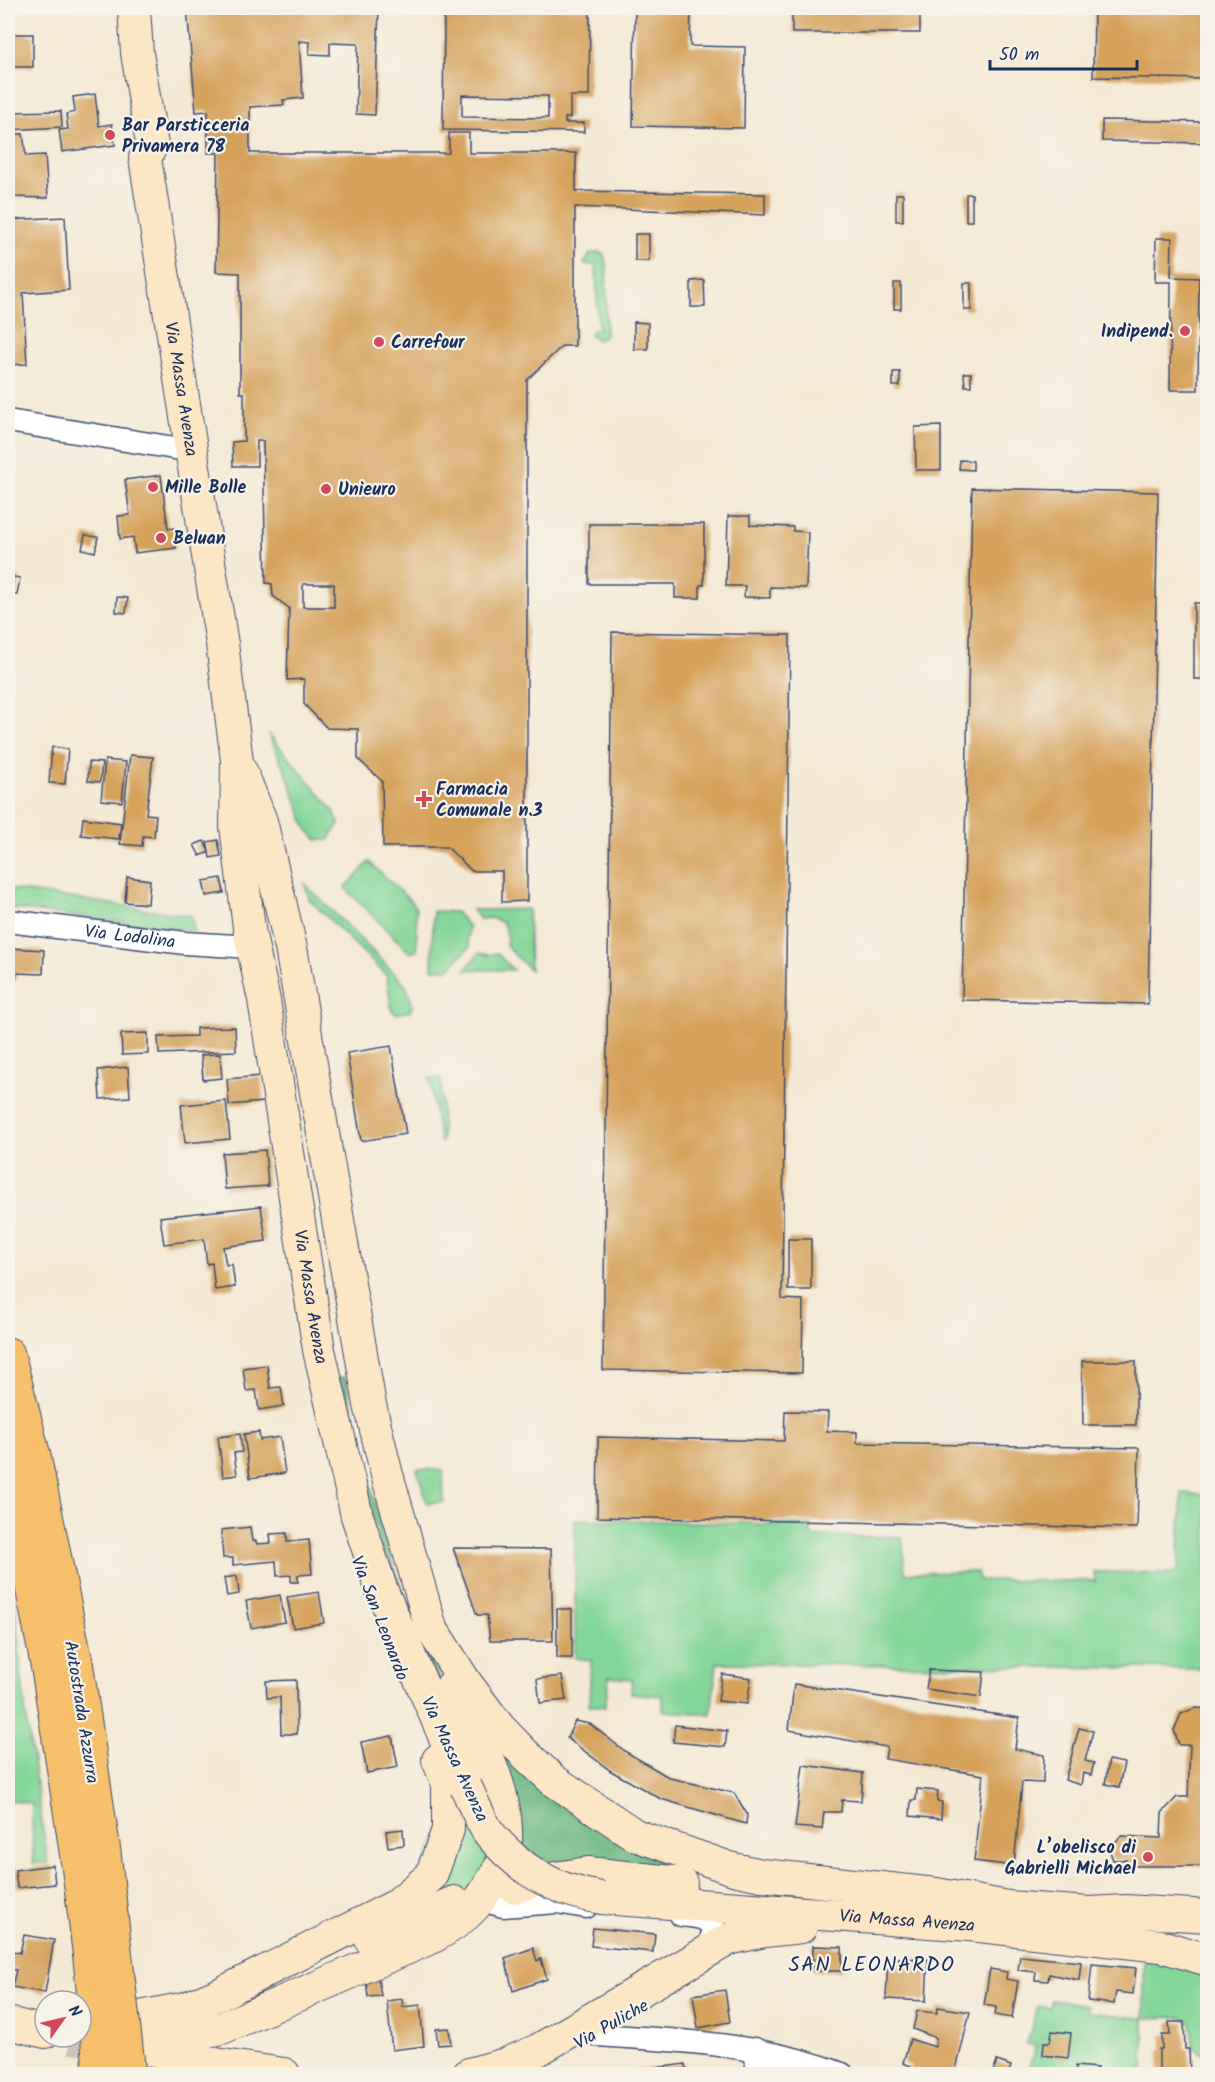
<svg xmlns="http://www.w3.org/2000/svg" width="1215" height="2082" font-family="Kalam,sans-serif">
	<rect width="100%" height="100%" fill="#f7f3e8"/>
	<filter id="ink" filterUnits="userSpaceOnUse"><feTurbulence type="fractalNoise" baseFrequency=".0167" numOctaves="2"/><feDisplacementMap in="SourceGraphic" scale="12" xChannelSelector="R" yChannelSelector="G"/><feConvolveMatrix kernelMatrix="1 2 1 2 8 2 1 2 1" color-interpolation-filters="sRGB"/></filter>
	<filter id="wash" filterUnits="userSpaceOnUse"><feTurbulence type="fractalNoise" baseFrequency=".008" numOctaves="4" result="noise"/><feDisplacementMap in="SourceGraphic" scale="24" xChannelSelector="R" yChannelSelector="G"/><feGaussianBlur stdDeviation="1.35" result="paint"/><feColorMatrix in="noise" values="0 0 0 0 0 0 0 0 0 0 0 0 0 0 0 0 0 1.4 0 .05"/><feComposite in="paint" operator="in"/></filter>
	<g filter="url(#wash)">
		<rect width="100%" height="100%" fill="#f4e9d4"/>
		<!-- green -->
		<g fill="#84d798" stroke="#50837b" stroke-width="1.5">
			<path d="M599,252L604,255L607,264L606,329L605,335L598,340L590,335L593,330L598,329L596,265L584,264L590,254Z"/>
			<path d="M268,733L334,811L339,824L329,840H317L307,829L286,772Z"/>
			<path d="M369,862L412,902L416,909L417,951L410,953L345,888Z"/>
			<path d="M305,884L406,985L413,1006L410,1011L397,1014L392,1011L386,975L309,899Z"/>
			<path d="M8,889L192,916L194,931L8,908Z"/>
			<path d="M528,909L530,970L506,946L507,935L503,923L491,918L480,919L472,910Z"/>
			<path d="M433,911L456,912L469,927L467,939L470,947L448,969H432Z"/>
			<path d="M479,953L489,955L497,953L513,970H465Z"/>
			<path d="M429,1078H441L442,1142H440Z"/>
			<path d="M417,1469L443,1470L444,1502L427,1503Z"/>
			<path d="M1182,1493L1207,1495V1669L717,1663L711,1714L663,1711V1696L631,1693L632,1679L609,1677L605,1707L589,1705L591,1660L575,1658V1519L811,1525V1536L902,1537L905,1573L977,1572L979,1580L1095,1581L1094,1572L1178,1573Z"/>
			<path d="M8,1564L13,1593L26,1716L48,1863H33L32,1804L8,1800Z"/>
			<path d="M456,1794L495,1855L460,1911L451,1885L404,1912Z"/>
			<path d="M1144,1960L1182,1964L1207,1973V2056L1194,2048L1190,2021L1182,2017L1144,2018V2074H1027L1036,2046L1027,2044L1038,2006L1049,2008L1052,2000L1087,2005V2012L1144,2018Z"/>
		</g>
		<!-- forest -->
		<g fill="#6bb880" stroke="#43746f" stroke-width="1.5">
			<path d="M345,1377C365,1463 384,1552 419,1633C430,1659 444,1685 456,1712L402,1626L335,1378Z"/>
			<path d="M495,1734L513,1754L745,1879L683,1871L537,1867L524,1859Z"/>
		</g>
		<g id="blocks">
			<!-- building -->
			<g fill="#d5a25c" fill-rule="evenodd">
				<path d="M187,8H379L375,115L356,114L358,44L330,43V55L309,54L310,42L299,41L303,98L283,100L284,105L250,107V153H449V133H469V153H576V191L765,194V215L575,207V346H562L527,380V901L502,902V871H472L447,847H383L382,781L358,759V729L327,728L304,704V679L287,680L289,608L273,596L272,584L266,583L263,441H257V466H233L232,442L244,441V393H240V273L216,272L218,153H208V111L196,112ZM303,584H334V607H303Z"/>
				<path d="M444,8H590L589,96H570V118H565V123H584V132L443,130ZM462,95L548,96V118L462,117Z"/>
				<path d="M635,8H691L690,46L745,47L744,128L633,126Z"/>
				<rect x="792" y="8" width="128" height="25"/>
				<path d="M1094,10L1208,12V79L1093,77Z"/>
				<rect x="8" y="34" width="25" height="33"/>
				<path d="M95,94L99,126L112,124L115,145L62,152L59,130L68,129L66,114L75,112L73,97Z"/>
				<path d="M8,100L10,112L61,111L62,127L8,130Z"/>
				<path d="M1102,120L1208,122V143L1102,141Z"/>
				<path d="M8,134H23L26,156L45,155L48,198L12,197Z"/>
				<rect x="896" y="194" width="7" height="27"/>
				<rect x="966" y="194" width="6" height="27"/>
				<path d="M65,217L69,290L23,293L27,364L8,365V220Z"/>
				<rect x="635" y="234" width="14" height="27"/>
				<path d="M1156,238H1172L1171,277L1199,278L1198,390H1170L1171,282H1155Z"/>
				<path d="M704,280L705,307H691V281Z"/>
				<rect x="894" y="283" width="7" height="26"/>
				<rect x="964" y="283" width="7" height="27"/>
				<path d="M634,322L648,323V349H634Z"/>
				<rect x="893" y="372" width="7" height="14"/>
				<path d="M964,373H971V386H965Z"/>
				<path d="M941,426V470H916L915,427Z"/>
				<path d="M960,460L973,461V470L959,469Z"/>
				<path d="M161,475L168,529L174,528L176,548L135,553L133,537L120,539L118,516L130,515L125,480Z"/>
				<path d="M972,488L1158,492L1148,1004L962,1000Z"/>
				<path d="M728,516H750V525L793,527V531L808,532L806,588L770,587V598L744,597L745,586H726Z"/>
				<path d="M589,524H704V585H700V598H675V584H589Z"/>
				<path d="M85,535L98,537L95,552L82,549Z"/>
				<path d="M8,576L20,578L17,595L8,594Z"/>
				<path d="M117,597L128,598L126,613L116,612Z"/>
				<rect x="1194" y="603" width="14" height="76"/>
				<path d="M612,632L790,635L782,1299L803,1300L802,1373L603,1370Z"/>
				<path d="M52,747L68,749L65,784L49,783Z"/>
				<path d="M130,755L153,757L146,814L156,815L154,837L143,836L142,846L120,844Z"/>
				<path d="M105,760L126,762L122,802L101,800Z"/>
				<path d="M89,762L102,763L100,782L88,781Z"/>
				<path d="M83,818L121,823L119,839L81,835Z"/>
				<rect x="1205" y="822" width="3" height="60"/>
				<path d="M218,840L221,856L210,858L209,852L200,856L194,845L204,841L209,852L207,842Z"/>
				<path d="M127,877L150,880L148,904L125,902Z"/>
				<path d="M221,878L224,893L206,896L203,881Z"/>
				<path d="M8,948L44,950L43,974L16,973V980H8Z"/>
				<path d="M235,1027L236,1051L159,1054L158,1037L196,1036V1028Z"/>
				<path d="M148,1033V1054L122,1055L121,1034Z"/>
				<path d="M391,1046L406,1134L361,1141L347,1053Z"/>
				<path d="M220,1054L222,1078L203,1080L201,1055Z"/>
				<path d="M128,1067L130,1097L100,1099L98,1070Z"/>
				<path d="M261,1076L264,1102L229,1105L227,1079Z"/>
				<path d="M226,1101L230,1139L185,1143L181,1105Z"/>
				<path d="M265,1150L268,1186L225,1189L222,1153Z"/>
				<path d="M261,1206L266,1241L223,1247L226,1265L232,1264L235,1287L215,1290L212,1263L207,1264L204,1239L164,1244L160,1217Z"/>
				<rect x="788" y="1239" width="23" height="51"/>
				<path d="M1082,1361H1136V1425H1083Z"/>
				<path d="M267,1365L270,1388L281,1387L284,1406L259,1410L256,1390L246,1391L243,1368Z"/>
				<path d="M785,1411L828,1412L827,1431L857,1432V1443L1139,1448L1137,1528L597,1517L598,1437L784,1441Z"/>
				<path d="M259,1432L260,1440L280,1437L285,1473L250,1478L244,1434Z"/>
				<path d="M240,1434L242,1452L234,1453L237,1475L223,1477L218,1437Z"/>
				<path d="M250,1527L252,1541H256L257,1544L271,1543L270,1534L287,1533V1542L309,1540L312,1574L298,1575V1582H291V1575L277,1576L276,1561L233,1565V1558H223L221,1530Z"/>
				<path d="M453,1548L551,1549L553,1641H490L487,1615H477Z"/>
				<path d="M237,1576L239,1594L227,1596L224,1578Z"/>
				<path d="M319,1592L324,1623L293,1628L287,1597Z"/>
				<path d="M280,1595L285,1622L251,1628L246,1601Z"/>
				<rect x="557" y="1609" width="15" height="49"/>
				<path d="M929,1670L984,1672L981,1697L926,1689Z"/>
				<path d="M722,1674L751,1678L747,1704L718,1701Z"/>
				<path d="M562,1676L566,1700L540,1703L537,1679Z"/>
				<path d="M296,1680L297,1734H281L280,1697L267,1698L266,1681Z"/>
				<path d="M794,1684L1019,1718L1015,1749L1044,1755L1043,1783L1022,1782L1014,1866L974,1861L983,1775L885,1759L887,1747L789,1730Z"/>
				<path d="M1195,1708L1208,1709V1866H1126V1860H1113L1109,1849L1121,1836L1161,1838L1162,1813L1177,1797H1188L1190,1745H1179L1174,1730L1181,1714Z"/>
				<path d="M575,1721L590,1724L626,1752L670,1778L734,1793L747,1814L746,1824L661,1799L611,1771L567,1738Z"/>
				<path d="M675,1725L727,1731L725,1747L673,1742Z"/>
				<path d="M1079,1728L1093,1731L1085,1761L1094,1763L1091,1775L1083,1773L1081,1785L1065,1780Z"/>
				<path d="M392,1736L398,1767L367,1773L361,1742Z"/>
				<path d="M1109,1760L1124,1763L1119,1787L1105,1784Z"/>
				<path d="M803,1765L863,1773L861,1801L842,1800L841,1812H824L822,1829L795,1827Z"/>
				<path d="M917,1789L938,1791L937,1801L942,1802L941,1819L910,1816L911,1800H916Z"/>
				<path d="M403,1829L404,1845L388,1847L386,1831Z"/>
				<path d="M53,1865L55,1884L17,1888L15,1870Z"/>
				<path d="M593,1928L655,1934L653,1952L591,1946Z"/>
				<path d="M24,1935L54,1940L45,1993L12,1987L16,1970L8,1969L12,1951L20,1953Z"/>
				<path d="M813,1946L842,1947V1971H813Z"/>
				<path d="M533,1948L537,1961L541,1959L547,1979L513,1991L505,1958Z"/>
				<path d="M1020,1956L1081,1962L1079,1980L1049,1974L1048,1981L1035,1980L1036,1972L1018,1970Z"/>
				<path d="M888,1958L928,1959L926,2001L886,1999Z"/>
				<path d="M1092,1964L1136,1968L1133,1994L1116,1992L1114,2004L1088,2001Z"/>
				<path d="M990,1969L1007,1972L1006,1979L1018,1981L1012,2018L995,2015L996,2007L984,2005Z"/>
				<path d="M378,1977L381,1996L368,1997L366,1979Z"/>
				<path d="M725,1990L730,2022L698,2028L693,1995Z"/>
				<path d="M402,1999L403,2007L420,2005L424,2046L392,2050L387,2001Z"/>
				<path d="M938,2007L970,2012L955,2074H909L911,2066L903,2063L910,2039L935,2047L936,2038L913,2029L917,2011L937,2013Z"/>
				<path d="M1169,2022H1184L1185,2049H1189L1190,2074H1159V2049H1162V2035H1170Z"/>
				<path d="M449,2028L451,2044L438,2045L436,2029Z"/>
				<path d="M1052,2031L1071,2033L1068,2058L1043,2055L1044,2042H1050Z"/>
				<path d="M8,2055L16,2057L12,2074H8Z"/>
				<path d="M997,2061L1011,2066L1008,2074H992Z"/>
				<path d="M685,2064L687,2074H617V2073Z"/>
				<path d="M1076,2066L1097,2068V2074H1075Z"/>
			</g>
		</g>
	</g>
	<g filter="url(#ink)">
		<use href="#blocks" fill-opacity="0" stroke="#3c4b70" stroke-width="1.5"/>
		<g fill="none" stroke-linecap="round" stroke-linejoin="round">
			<!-- secondary-tunnel -->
			<path stroke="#c9c4bc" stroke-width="32" stroke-dasharray="32 16" stroke-linecap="butt" d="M70,2038L123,2045"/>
			<defs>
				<g id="minor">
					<path d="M8,421L193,451"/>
					<path id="s1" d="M8,921L185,943L252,947"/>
					<path d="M482,1900L503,1906L557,1902L586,1907"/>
					<path d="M681,1915C695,1917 706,1916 714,1928L709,1948"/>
					<path d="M595,2035C679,2040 763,2044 842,2074"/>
					<path d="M755,2049L758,2074"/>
				</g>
				<g id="secondary">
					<path id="s2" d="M134,8L137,53L152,145L145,158L222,644L237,761L236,827L250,935L264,1000L319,1350L357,1516L382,1591L466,1787"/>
					<path d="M242,773L261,821L291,948L370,1405L386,1471L431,1628L466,1683L499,1727L526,1755L553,1780L635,1835L733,1869L762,1875L936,1894L1008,1907L1089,1913L1126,1911L1208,1916"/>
					<path d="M452,1686C475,1735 509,1784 506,1841"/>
					<path d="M555,1878L588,1873L681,1883"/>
					<path d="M514,1887L528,1883"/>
					<path id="s3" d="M602,1898L970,1925L1161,1946L1208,1960"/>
					<path d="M371,1940L454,1902"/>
					<path d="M140,2017L186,2008L220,1994L395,1906L431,1876L448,1830V1784L438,1760"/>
					<path d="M8,2023L45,2032"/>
					<path d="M143,2045L222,2028L431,1938C471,1917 481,1902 502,1863"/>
					<path d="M144,2049L216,2064L284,2074"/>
					<path d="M469,2074L506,2064L538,2050L729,1939L765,1931L801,1927"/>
				</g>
				<g id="motorway">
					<path d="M8,1354L34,1456L76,1662"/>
					<path d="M8,1464L48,1669"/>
				</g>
			</defs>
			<!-- minor casing -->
			<use href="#minor" stroke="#3c4b70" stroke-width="25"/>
			<!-- secondary casing -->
			<use href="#secondary" stroke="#3c4b70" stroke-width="34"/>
			<!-- motorway casing -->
			<use href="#motorway" stroke="#3c4b70" stroke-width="35"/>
			<!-- minor -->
			<use href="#minor" stroke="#fff" stroke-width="22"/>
			<!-- secondary -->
			<use href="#secondary" stroke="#fce6c4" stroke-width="32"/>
			<!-- motorway -->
			<use href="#motorway" stroke="#f7c06c" stroke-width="33"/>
			<defs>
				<path id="secondary-bridge" d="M466,1787C473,1802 480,1820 489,1833C519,1870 555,1891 602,1898"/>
				<g id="motorway-bridge">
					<path d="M76,1662L104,1852L129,2074"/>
					<path d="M48,1669C69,1804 92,1938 100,2074"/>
				</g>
			</defs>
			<!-- secondary-bridge casing -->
			<use href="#secondary-bridge" stroke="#3c4b70" stroke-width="34" stroke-linecap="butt"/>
			<!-- motorway-bridge casing -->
			<use href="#motorway-bridge" stroke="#3c4b70" stroke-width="35" stroke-linecap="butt"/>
			<!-- secondary-bridge -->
			<use href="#secondary-bridge" stroke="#fce6c4" stroke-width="32"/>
			<!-- motorway-bridge -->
			<use href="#motorway-bridge" stroke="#f7c06c" stroke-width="33"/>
		</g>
	</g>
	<!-- markers -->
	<g fill="#d1495b" stroke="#f7f3e8" stroke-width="2">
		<circle cx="110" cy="135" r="6"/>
		<circle cx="1185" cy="331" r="6"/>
		<circle cx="379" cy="342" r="6"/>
		<circle cx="153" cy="487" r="6"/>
		<circle cx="326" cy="489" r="6"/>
		<circle cx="161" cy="538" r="6"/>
		<path d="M421 790h6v6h6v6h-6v6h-6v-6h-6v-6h6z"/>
		<circle cx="1148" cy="1857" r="6"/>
	</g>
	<g text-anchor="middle" stroke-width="4.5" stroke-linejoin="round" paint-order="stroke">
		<!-- poi labels -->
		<g font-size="18" font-weight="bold" fill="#1b2f5e" stroke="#f7f3e8" text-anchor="start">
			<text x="122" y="131">Bar Parsticceria<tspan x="122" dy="21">Privamera 78</tspan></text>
			<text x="1173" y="337" text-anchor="end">Indipend.</text>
			<text x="391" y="348">Carrefour</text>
			<text x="165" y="493">Mille Bolle</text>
			<text x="338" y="495">Unieuro</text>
			<text x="173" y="544">Beluan</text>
			<text x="436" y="795">Farmacia<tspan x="436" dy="21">Comunale n.3</tspan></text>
			<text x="1136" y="1853" text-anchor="end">L’obelisco di<tspan x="1136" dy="21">Gabrielli Michael</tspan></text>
		</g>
		<!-- street labels -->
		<g font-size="18" fill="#1b2f5e" stroke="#f7f3e8">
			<text dy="6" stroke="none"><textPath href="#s2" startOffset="387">Via Massa Avenza</textPath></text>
			<text dy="6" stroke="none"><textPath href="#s1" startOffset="123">Via Lodolina</textPath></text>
			<text dy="6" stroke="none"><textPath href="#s2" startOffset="1305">Via Massa Avenza</textPath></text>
			<text transform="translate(380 1618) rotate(69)" y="6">Via San Leonardo</text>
			<text transform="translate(82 1712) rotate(81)" y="6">Autostrada Azzurra</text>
			<text transform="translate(455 1759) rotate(65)" y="6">Via Massa Avenza</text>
			<text dy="6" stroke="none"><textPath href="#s3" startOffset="306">Via Massa Avenza</textPath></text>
			<text transform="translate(611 2024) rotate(-30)" y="6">Via Puliche</text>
		</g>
		<!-- quarter labels -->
		<g font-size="21" letter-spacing="1.5" fill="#1b2f5e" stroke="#f7f3e8">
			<text x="872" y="1971">SAN LEONARDO</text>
		</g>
	</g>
	<!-- margin -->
	<rect width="1215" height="2082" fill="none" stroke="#f7f3e8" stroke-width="30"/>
	<!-- north arrow -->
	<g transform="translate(63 2019) rotate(56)"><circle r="28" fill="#f7f3e8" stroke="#9fa5b1" stroke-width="1.5"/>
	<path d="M0-4.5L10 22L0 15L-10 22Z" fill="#d1495b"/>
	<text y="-9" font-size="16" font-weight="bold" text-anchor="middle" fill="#1b2f5e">N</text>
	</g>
	<!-- scale -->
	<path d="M990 60v9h147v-9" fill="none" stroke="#1b2f5e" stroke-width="3"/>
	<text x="999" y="60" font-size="18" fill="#1b2f5e" stroke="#f7f3e8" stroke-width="4.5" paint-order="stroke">50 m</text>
</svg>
